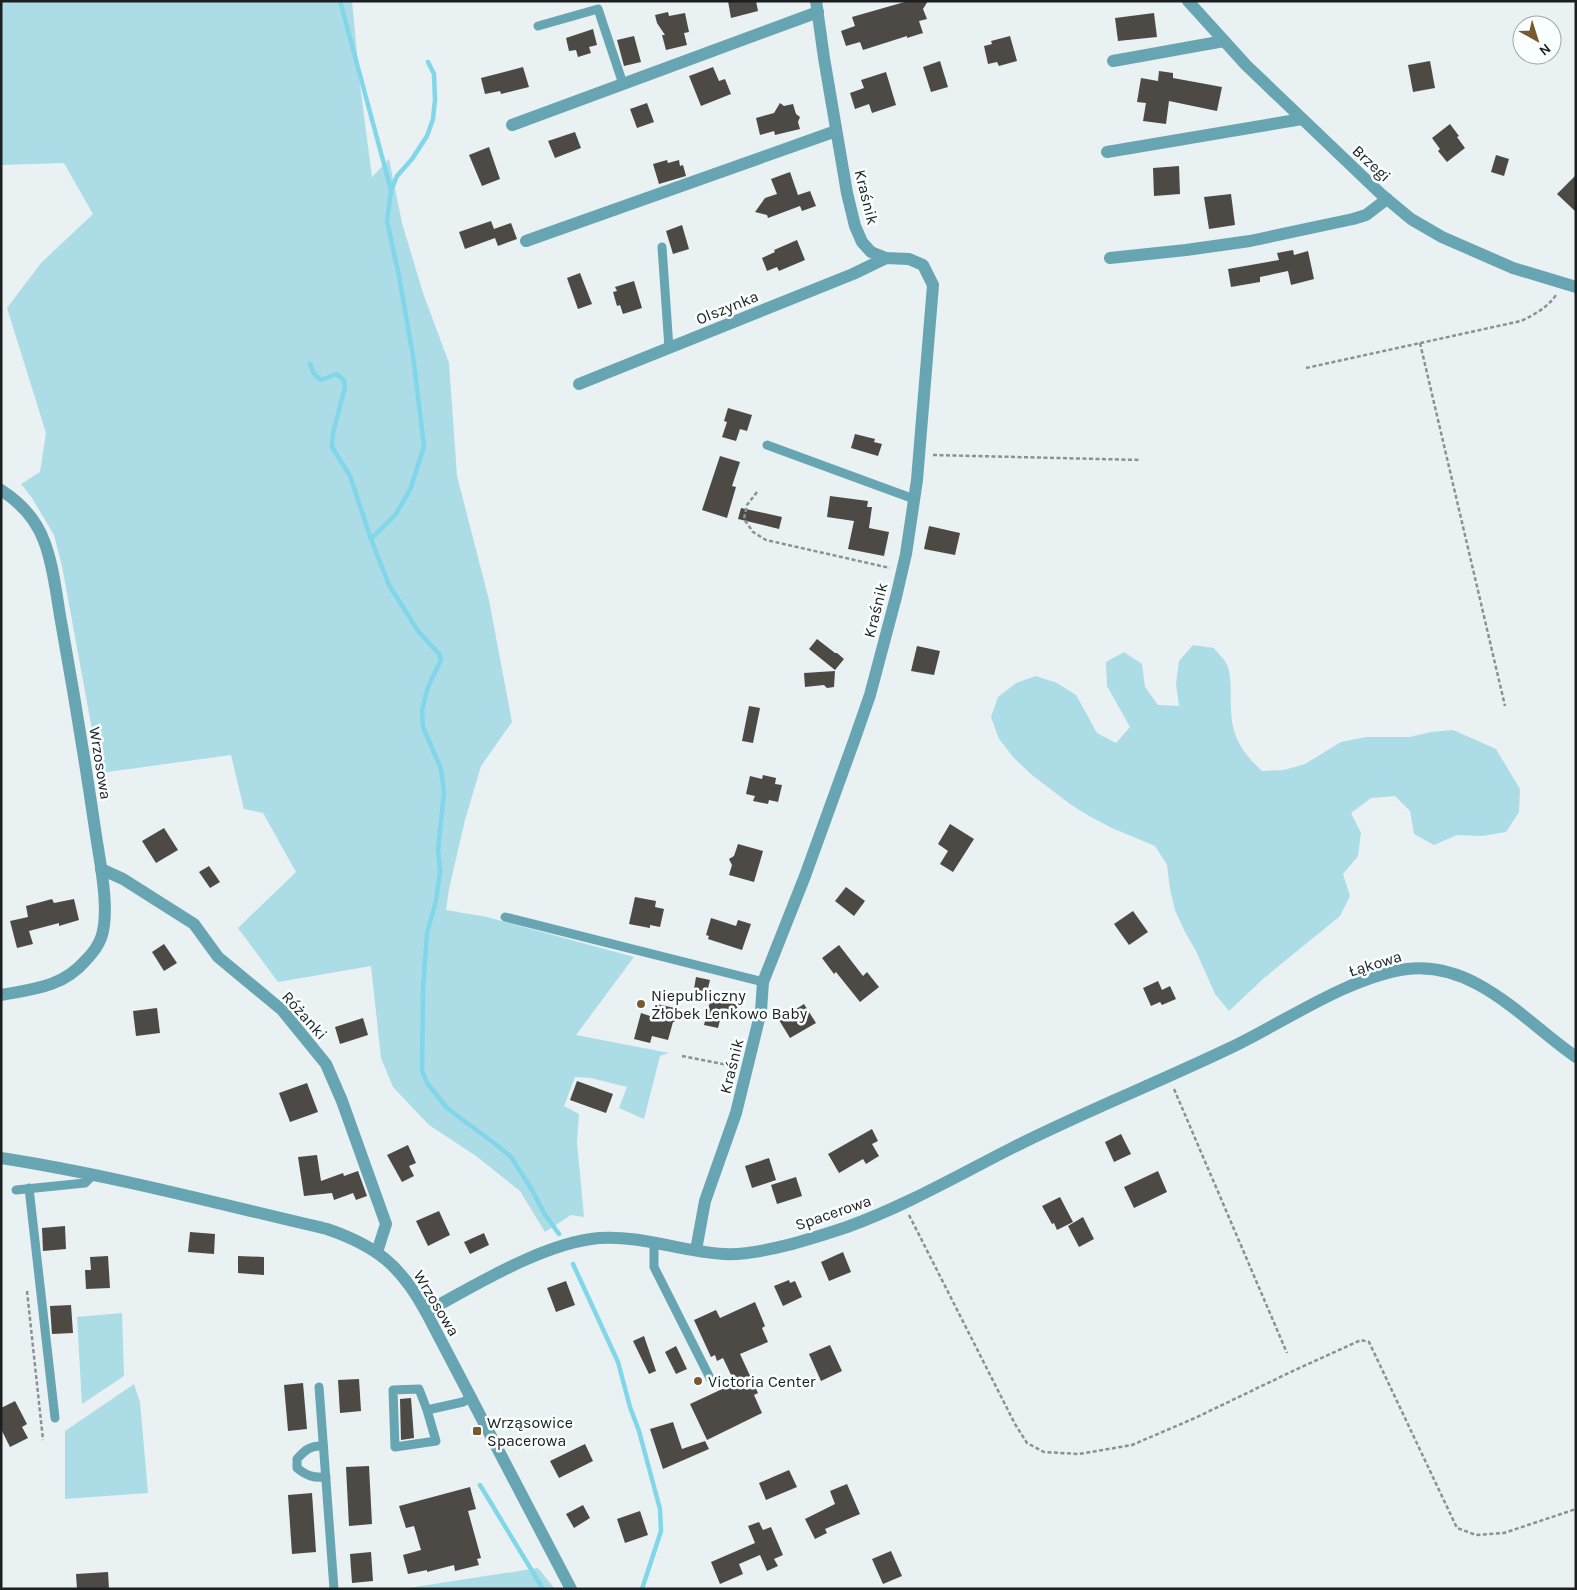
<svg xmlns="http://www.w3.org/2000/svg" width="1577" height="1590" font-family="Karla,sans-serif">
	<rect width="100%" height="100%" fill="#e9f1f3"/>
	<!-- green -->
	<g fill="#acdce6">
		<path d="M1,1H352L360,85L372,177L389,159L402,223L423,293L449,363L457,476L489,600L512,722L481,766L465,820L449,889L446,910L487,917L634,957L576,1035L669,1053L660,1056L644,1119L619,1108L627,1087L591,1078L575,1077L564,1106L579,1114L577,1142L584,1217L571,1215L545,1232L520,1191L476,1156L429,1125L393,1087L381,1058L371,966L278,982L238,928L296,872L263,813L244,809L231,755L100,773L62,566L54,535L32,498L21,484L40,472L46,433L7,308L41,263L93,214L64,163L1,165Z"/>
		<path d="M1193,645L1214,648C1218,654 1226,660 1228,667C1232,681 1230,696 1231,710C1232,738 1243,753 1262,771L1284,770L1305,764L1341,742L1366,737H1410L1431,732L1453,730L1496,749L1520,789L1519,812L1506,832L1482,836L1457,835L1434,845L1414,834L1410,811L1395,796L1371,798L1351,813L1361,833L1358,856L1343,874L1350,896L1340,916L1264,978L1229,1011L1215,994L1196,951L1185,932L1175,910L1170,889L1167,865L1155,846L1112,828L1089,816L1070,804L1032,775L1014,758L999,739L991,717L998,697L1016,683L1036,676L1057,683L1076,695L1097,733L1116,743L1130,727L1107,686L1106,662L1124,652L1142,664L1145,687L1158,705L1179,706L1176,684L1179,661Z"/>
		<path d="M122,1313L124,1376L82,1404L77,1317Z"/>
		<path d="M134,1384L140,1402L148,1493L65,1499V1431Z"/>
		<path d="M538,1568L555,1589H402Z"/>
	</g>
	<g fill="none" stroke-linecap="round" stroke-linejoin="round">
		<!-- stream -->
		<g stroke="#82d6e9" stroke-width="4.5">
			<path d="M340,1L391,190"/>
			<path d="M310,364L314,374L321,380L336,374L344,380L345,387L333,433L332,447L350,476L371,539L389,585L418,631L439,654L441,660L428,687L422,710L423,727L441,769L444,792L438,850L440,871L436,901L427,933L423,988L422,1070L427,1083L447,1108L498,1146L511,1157L532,1190L544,1213L559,1234"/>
			<path d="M371,539L396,514L410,490L424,446L413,356L399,276L387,221L391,191L397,176L412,159L427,136L433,119L435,100L434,74L428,62"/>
			<path d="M573,1264L618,1362L630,1407L639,1431L660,1509L661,1531L642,1589"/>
			<path d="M480,1485L543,1589"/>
		</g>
	</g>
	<!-- building -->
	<g fill="#4d4a45">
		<path d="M728,1H756L758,11L731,18Z"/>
		<path d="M908,1H928L923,9L927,19L919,21L923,33L907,38V36L863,50L860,42L846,46L841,31L855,26L852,17Z"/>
		<path d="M668,12L669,16L685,13L689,32L684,33L687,45L666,50L662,35H665L657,23L655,15Z"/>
		<path d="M1154,13L1157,37L1118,41L1115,18Z"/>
		<path d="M593,29L597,45L589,47L591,53L578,57L576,50L569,51L566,38Z"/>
		<path d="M634,36L641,62L624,66L617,40Z"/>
		<path d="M1010,36L1017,61L999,66L997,62L988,64L984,46L992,44L991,41Z"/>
		<path d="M940,61L948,87L931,92L923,67Z"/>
		<path d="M1430,61L1435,88L1413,92L1408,65Z"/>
		<path d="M523,67L529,87L501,94L500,91L485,94L481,78Z"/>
		<path d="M713,67L719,81L725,79L731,94L701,106L689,76Z"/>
		<path d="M1159,71L1173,73V78L1222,87L1217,111L1169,101L1166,124L1143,121L1146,103L1137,102L1141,78L1158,81Z"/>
		<path d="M886,72L896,105L872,113L869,104L855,109L850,93L864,88L861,80Z"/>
		<path d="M647,103L654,122L637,128L630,109Z"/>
		<path d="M780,103L784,106L793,104L796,114L800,117L798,122L800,129L775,135L774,131L760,135L756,118L774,113Z"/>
		<path d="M1450,124L1459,136L1457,137L1465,148L1447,162L1438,151L1440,149L1432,138Z"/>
		<path d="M575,132L581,148L555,158L548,141Z"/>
		<path d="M489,147L500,179L482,186L469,155Z"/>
		<path d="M1496,155L1509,159L1504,176L1491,172Z"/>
		<path d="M667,160L668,163L679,160L680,166L683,165L686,176L659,184L653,164Z"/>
		<path d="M1179,166L1180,194L1154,196L1153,168Z"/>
		<path d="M790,172L798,195L810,191L816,206L802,211L800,206L768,218L767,215L755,212L765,198L777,194L771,179Z"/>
		<path d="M1576,175V212L1557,194Z"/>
		<path d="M1231,194L1235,225L1209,229L1204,197Z"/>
		<path d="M491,221L494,229L511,223L517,239L498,246L495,238L465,249L459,232Z"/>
		<path d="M682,225L689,249L673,254L666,231Z"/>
		<path d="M797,240L805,260L779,271L777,267L767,271L762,258L775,252L774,250Z"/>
		<path d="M1293,250L1294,255L1308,251L1314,279L1291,285L1288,271L1260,277V282L1231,287L1228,269L1279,260L1277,253Z"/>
		<path d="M580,273L592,304L578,309L567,278Z"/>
		<path d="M634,281L642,308L623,314L620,305L617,306L613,292L617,291L615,287Z"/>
		<path d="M728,408L752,415L747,431L740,429L736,441L722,437L727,422L724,421Z"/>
		<path d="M855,434L875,439L874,442L882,444L878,456L851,448Z"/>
		<path d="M720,456L740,462L732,486L736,487L727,518L702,510Z"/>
		<path d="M830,496L868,501L867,507H872L869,528L889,532L884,556L848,549L854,521L827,517Z"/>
		<path d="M741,508L782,517L779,529L738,519Z"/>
		<path d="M929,526L960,533L955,555L924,549Z"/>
		<path d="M817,639L835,653H837L844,659L835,670L809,649Z"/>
		<path d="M917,646L940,651L934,675L911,671Z"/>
		<path d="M835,671L834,687L827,688L824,685L805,687L804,673Z"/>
		<path d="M749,706L760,708L753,743L742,741Z"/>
		<path d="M763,775L776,778L775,784L782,785L778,802L769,800L768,804L753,801L755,796L746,794L750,776L762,779Z"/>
		<path d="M950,824L974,839L953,872L940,864L948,851L938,844Z"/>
		<path d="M164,828L178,850L156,863L142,841Z"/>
		<path d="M738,844L763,851L754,882L729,875L732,865L729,859L734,856Z"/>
		<path d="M209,866L220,882L210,888L199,872Z"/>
		<path d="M846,887L865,901L854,916L835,901Z"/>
		<path d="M635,897L656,901L655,907L664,909L660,927L650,925V928L629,924Z"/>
		<path d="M52,899L54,903L74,899L79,920L59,926V923L29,931L33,944L17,948L10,921L28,917L26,906Z"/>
		<path d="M1133,911L1148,932L1129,945L1114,924Z"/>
		<path d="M711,918L736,926L738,920L751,924L742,950L708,939L709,936L706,935Z"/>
		<path d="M164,944L177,963L164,971L152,952Z"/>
		<path d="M839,945L863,976L867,972L879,987L860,1002L836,972L834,974L822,958Z"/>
		<path d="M696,977L710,980L707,992L694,989Z"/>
		<path d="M1158,981L1162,990L1170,986L1176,999L1162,1005L1160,1002L1151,1006L1143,988Z"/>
		<path d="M711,998L738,1005L734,1018L721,1016L718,1028L704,1025Z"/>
		<path d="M657,1004L679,1009L675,1022H673L668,1040L652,1036L650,1043L634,1039L641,1013L653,1017Z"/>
		<path d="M804,1004L816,1023L790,1038L779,1020Z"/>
		<path d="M157,1008L160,1033L136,1036L133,1011Z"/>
		<path d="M363,1018L368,1035L340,1044L335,1027Z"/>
		<path d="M577,1081L613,1094L606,1113L570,1100Z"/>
		<path d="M307,1083L318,1112L290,1122L279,1093Z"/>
		<path d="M872,1129L878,1141L872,1144L879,1156L866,1164L863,1159L839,1173L828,1154Z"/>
		<path d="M1121,1134L1131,1154L1114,1162L1105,1142Z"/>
		<path d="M408,1145L416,1163L409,1166L414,1176L402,1182L387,1155Z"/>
		<path d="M317,1155L321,1181L343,1173L344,1176L358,1171L367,1196L356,1200L353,1193L334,1200L332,1193L304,1196L298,1157Z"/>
		<path d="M769,1158L776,1180L752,1188L745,1166Z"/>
		<path d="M1158,1171L1167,1192L1134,1208L1124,1187Z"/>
		<path d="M796,1177L802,1196L777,1204L771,1185Z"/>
		<path d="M1060,1197L1073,1222L1057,1230L1054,1223L1052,1224L1042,1206Z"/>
		<path d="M439,1211L450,1235L428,1246L416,1221Z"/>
		<path d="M1083,1217L1094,1239L1079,1247L1068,1226Z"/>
		<path d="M65,1226L66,1249L43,1251L42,1228Z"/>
		<path d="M190,1232L215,1234L214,1254L188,1252Z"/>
		<path d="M484,1233L489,1245L470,1254L464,1242Z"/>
		<path d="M843,1252L851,1272L829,1281L821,1262Z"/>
		<path d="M108,1256L110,1288L86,1289L85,1270H91L90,1257Z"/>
		<path d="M238,1256L264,1257V1275L238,1273Z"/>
		<path d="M789,1280L790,1283L795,1281L802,1297L783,1306L774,1286Z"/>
		<path d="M566,1281L575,1305L556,1312L547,1288Z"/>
		<path d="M755,1302L765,1326L762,1328L768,1342L740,1354L758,1393L754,1395L762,1413L707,1440L690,1404L733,1384L731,1380L733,1379L723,1358L717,1361L715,1355L711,1357L694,1320L716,1310L720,1318Z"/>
		<path d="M71,1305L73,1333L52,1334L50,1306Z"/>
		<path d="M644,1336L656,1371L649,1374L633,1341Z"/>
		<path d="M830,1345L842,1371L821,1381L809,1354Z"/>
		<path d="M676,1346L687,1369L676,1374L665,1352Z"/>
		<path d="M359,1379L361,1411L340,1413L338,1380Z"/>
		<path d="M303,1383L307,1429L288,1431L284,1385Z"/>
		<path d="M411,1398L414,1438L401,1440L400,1399Z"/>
		<path d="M15,1401L27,1424L22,1427L28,1438L10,1447L1,1429V1408Z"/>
		<path d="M673,1422L682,1449L705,1441L709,1449L663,1469L650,1429Z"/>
		<path d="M585,1444L593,1461L559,1478L550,1461Z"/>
		<path d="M369,1466L372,1524L349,1526L346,1467Z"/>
		<path d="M789,1470L797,1487L766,1500L759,1483Z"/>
		<path d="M847,1484L860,1514L825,1529L827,1533L815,1539L805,1519L835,1504L830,1491Z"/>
		<path d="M470,1487L476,1509L468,1511L481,1558L477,1559L479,1565L455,1571L454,1565L427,1572V1570L408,1574L403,1555L421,1550L414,1526L406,1528L399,1506Z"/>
		<path d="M312,1493L316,1552L292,1554L288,1495Z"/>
		<path d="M583,1505L590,1518L574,1528L566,1514Z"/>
		<path d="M640,1511L648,1535L625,1543L617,1519Z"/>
		<path d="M759,1522L763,1530L771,1527L783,1555L774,1559L778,1566L767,1571L760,1555L739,1564L743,1574L720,1584L711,1562L755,1543L748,1526Z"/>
		<path d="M891,1551L902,1576L883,1584L872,1559Z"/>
		<path d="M371,1552L373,1581L352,1583L350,1554Z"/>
		<path d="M108,1572L109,1589H77L76,1574Z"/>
	</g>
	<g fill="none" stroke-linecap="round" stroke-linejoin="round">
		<!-- path -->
		<g stroke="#8b9193" stroke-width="2.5" stroke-dasharray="4 2.5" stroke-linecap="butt">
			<path d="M1420,343L1505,706"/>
			<path d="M1306,368L1521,321C1535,314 1547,308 1556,295"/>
			<path d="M933,455L1141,460"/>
			<path d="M757,492L747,505L744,519L753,532L766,540L890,568"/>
			<path d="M682,1056L733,1066"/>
			<path d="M1174,1089L1287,1353"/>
			<path d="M909,1215L1015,1424L1027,1443L1044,1452L1079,1454L1132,1445L1195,1418L1295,1370L1361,1340L1369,1342L1457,1528L1476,1535L1504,1533L1576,1509"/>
			<path d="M27,1291L43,1440"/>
		</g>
		<!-- service -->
		<g stroke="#68a5b2" stroke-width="9">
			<path d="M538,26L598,9L623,84"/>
			<path d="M662,247L669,348"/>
			<path d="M767,445L914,499"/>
			<path d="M505,917L763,982"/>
			<path d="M29,1188L55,1418"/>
			<path d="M16,1190L85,1183L93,1175"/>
			<path d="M654,1243V1267L710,1378"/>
			<path d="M319,1387L334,1589"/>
			<path d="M427,1410L419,1389L393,1390L395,1447L436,1441L427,1410L463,1402L472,1397"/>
			<path d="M323,1446C311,1445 305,1450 297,1459V1468C307,1476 313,1478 326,1477"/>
		</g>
		<!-- minor -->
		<g stroke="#68a5b2" stroke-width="12">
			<path d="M1188,1L1246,65L1381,194L1411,219L1442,237L1513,268L1576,287"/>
			<path d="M1113,61L1224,41"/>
			<path d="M512,125L818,12"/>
			<path d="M1107,152L1302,119"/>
			<path d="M526,241L836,131"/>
			<path d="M1110,258L1186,250L1250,241L1353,219L1366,215L1387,199"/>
			<path d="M579,384L853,274L886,258"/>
			<path d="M101,869L123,879L194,924L218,957L282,1010L326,1064L342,1101L386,1224L377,1252"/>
			<path d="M696,1250L705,1201L736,1113L761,1011L763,982L805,876L855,738L870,695L896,597L906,554L917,480L933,285L923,265L909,259L886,258L871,252L862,242L855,226L847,193L824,58L816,1"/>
		</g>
		<!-- tertiary -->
		<g stroke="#68a5b2" stroke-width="12">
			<path d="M1,490C21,503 36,519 44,541C54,566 57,601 62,627C74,694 85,761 95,829C99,858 111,911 101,938C98,946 92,954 86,960C63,987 34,989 1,995"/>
			<path d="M1,1158C111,1175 219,1204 327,1229C377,1246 401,1266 426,1312L571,1589"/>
			<path d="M426,1312C476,1285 543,1243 599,1238C642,1235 682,1252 724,1254C759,1256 814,1238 847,1227C905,1206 957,1176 1012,1148C1083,1112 1157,1083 1230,1048C1283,1023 1348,977 1407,969C1476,961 1524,1021 1576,1057"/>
		</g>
	</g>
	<!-- markers -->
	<g fill="#79592f" stroke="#f9feff" stroke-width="2">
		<circle cx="641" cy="1004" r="5"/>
		<circle cx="698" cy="1381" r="5"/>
		<rect x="472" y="1426" width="10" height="10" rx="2.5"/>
	</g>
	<g text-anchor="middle" stroke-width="5" stroke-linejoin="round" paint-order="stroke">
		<!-- street labels -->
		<g font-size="16" fill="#1c1f20" stroke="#f9feff">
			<text transform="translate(1372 163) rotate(43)" y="6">Brzegi</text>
			<text transform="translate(867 197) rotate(76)" y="6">Kraśnik</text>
			<text transform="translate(727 307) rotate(-22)" y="6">Olszynka</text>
			<text transform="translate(875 610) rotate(-76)" y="6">Kraśnik</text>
			<text transform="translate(101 763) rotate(81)" y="6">Wrzosowa</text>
			<text transform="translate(1375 963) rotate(-17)" y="6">Łąkowa</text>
			<text transform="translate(305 1015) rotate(48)" y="6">Różanki</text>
			<text transform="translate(731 1066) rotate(-76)" y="6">Kraśnik</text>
			<text transform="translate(833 1212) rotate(-19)" y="6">Spacerowa</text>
			<text transform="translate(437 1303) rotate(59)" y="6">Wrzosowa</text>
		</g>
		<!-- poi labels -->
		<g font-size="16" fill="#1c1f20" stroke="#f9feff" text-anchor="start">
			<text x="651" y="1001">Niepubliczny<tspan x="651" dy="18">Żłobek Lenkowo Baby</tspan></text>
			<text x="708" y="1387">Victoria Center</text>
			<text x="487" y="1428">Wrząsowice<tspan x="487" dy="18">Spacerowa</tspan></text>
		</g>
	</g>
	<!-- border -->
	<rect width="1577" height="1590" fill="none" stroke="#1c1f20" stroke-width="5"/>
	<!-- north arrow -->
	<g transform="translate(1537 40) rotate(141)"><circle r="24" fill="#f9feff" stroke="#a1a5a6"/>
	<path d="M0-4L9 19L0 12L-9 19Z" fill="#79592f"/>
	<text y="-8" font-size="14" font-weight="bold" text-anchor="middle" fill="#1c1f20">N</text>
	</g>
</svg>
